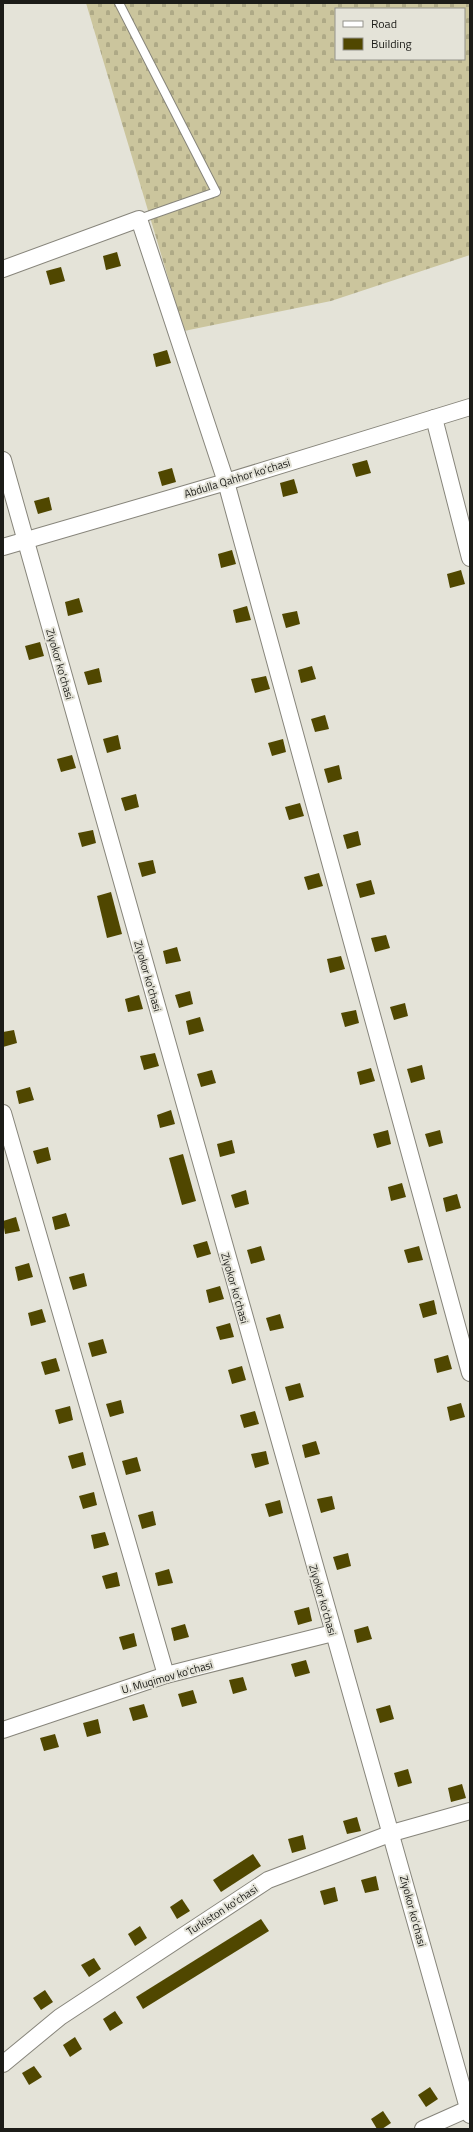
<svg xmlns="http://www.w3.org/2000/svg" width="473" height="2132" font-family="'Titillium Web',sans-serif">
	<defs>
		<pattern id="cemetery-stones" width="16" height="16" patternUnits="userSpaceOnUse"><rect width="16" height="16" fill="#cbc59d"/><path d="M2 7V4a2 2 0 0 1 4 0v3zM10 15v-3a2 2 0 0 1 4 0v3z" fill="#aea986"/></pattern>
	</defs>
	<rect width="100%" height="100%" fill="#e4e3d8"/>
	<!-- cemetery -->
	<path fill="url(#cemetery-stones)" fill-rule="evenodd" d="M86,3H470V255L331,301L184,331ZM336,9H464V59H336Z"/>
	<!-- building -->
	<g fill="#504700">
		<path d="M117,252L121,266L106,270L103,256Z"/>
		<path d="M61,267L65,281L50,285L46,271Z"/>
		<path d="M167,350L171,363L156,367L153,354Z"/>
		<path d="M367,460L371,473L356,477L352,464Z"/>
		<path d="M172,468L176,482L162,486L158,472Z"/>
		<path d="M294,479L298,493L283,497L280,483Z"/>
		<path d="M49,497L52,510L38,514L34,501Z"/>
		<path d="M232,550L236,564L221,568L218,554Z"/>
		<path d="M461,570L465,584L450,588L447,574Z"/>
		<path d="M79,598L83,612L68,616L65,602Z"/>
		<path d="M247,606L251,620L236,623L233,610Z"/>
		<path d="M297,611L300,624L286,628L282,614Z"/>
		<path d="M40,642L44,656L29,660L25,646Z"/>
		<path d="M312,666L316,679L301,683L298,670Z"/>
		<path d="M99,668L102,682L88,685L84,672Z"/>
		<path d="M266,676L270,689L255,693L251,679Z"/>
		<path d="M325,715L329,729L315,732L311,719Z"/>
		<path d="M118,735L121,749L107,753L103,739Z"/>
		<path d="M283,739L286,752L272,756L268,743Z"/>
		<path d="M72,755L76,768L61,772L57,759Z"/>
		<path d="M339,765L342,779L328,783L324,769Z"/>
		<path d="M136,794L139,807L125,811L121,798Z"/>
		<path d="M300,803L304,816L289,820L285,807Z"/>
		<path d="M93,830L96,843L82,847L78,833Z"/>
		<path d="M358,831L361,845L347,849L343,835Z"/>
		<path d="M153,860L156,873L142,877L138,863Z"/>
		<path d="M319,873L323,886L308,890L304,877Z"/>
		<path d="M371,880L375,894L360,898L356,884Z"/>
		<path d="M111,892L122,934L107,938L97,896Z"/>
		<path d="M386,935L390,948L375,952L371,938Z"/>
		<path d="M177,947L181,961L166,964L163,951Z"/>
		<path d="M341,956L345,969L330,973L327,959Z"/>
		<path d="M190,991L193,1004L179,1008L175,995Z"/>
		<path d="M139,995L143,1009L128,1012L125,999Z"/>
		<path d="M405,1003L408,1016L394,1020L390,1007Z"/>
		<path d="M356,1010L359,1023L345,1027L341,1013Z"/>
		<path d="M200,1017L204,1031L189,1035L186,1021Z"/>
		<path d="M14,1030L17,1043L3,1047V1032Z"/>
		<path d="M155,1053L159,1066L144,1070L140,1056Z"/>
		<path d="M422,1065L425,1079L411,1083L407,1069Z"/>
		<path d="M371,1068L375,1081L360,1085L357,1072Z"/>
		<path d="M212,1070L216,1083L201,1087L197,1074Z"/>
		<path d="M30,1087L34,1100L19,1104L16,1091Z"/>
		<path d="M171,1110L175,1124L160,1128L157,1115Z"/>
		<path d="M388,1130L391,1144L377,1148L373,1134Z"/>
		<path d="M440,1130L443,1143L429,1147L425,1134Z"/>
		<path d="M232,1140L235,1153L220,1157L217,1144Z"/>
		<path d="M48,1147L51,1160L37,1164L33,1151Z"/>
		<path d="M183,1154L196,1201L182,1205L169,1158Z"/>
		<path d="M402,1183L406,1197L391,1201L388,1187Z"/>
		<path d="M246,1190L249,1204L235,1208L231,1195Z"/>
		<path d="M457,1194L461,1208L446,1212L443,1198Z"/>
		<path d="M66,1213L70,1226L55,1230L52,1217Z"/>
		<path d="M16,1217L20,1231L5,1234L3,1221Z"/>
		<path d="M207,1241L211,1254L197,1258L193,1245Z"/>
		<path d="M261,1246L265,1260L251,1264L247,1250Z"/>
		<path d="M419,1246L423,1260L408,1263L404,1250Z"/>
		<path d="M29,1263L33,1277L18,1281L15,1267Z"/>
		<path d="M84,1273L87,1286L73,1290L69,1277Z"/>
		<path d="M220,1286L224,1299L209,1303L206,1290Z"/>
		<path d="M434,1300L437,1314L423,1318L419,1304Z"/>
		<path d="M42,1309L46,1322L31,1326L28,1313Z"/>
		<path d="M280,1314L284,1328L270,1331L266,1318Z"/>
		<path d="M230,1323L234,1337L220,1340L216,1327Z"/>
		<path d="M103,1339L107,1353L92,1357L88,1343Z"/>
		<path d="M448,1355L452,1369L437,1373L434,1359Z"/>
		<path d="M56,1358L60,1371L45,1375L41,1362Z"/>
		<path d="M242,1366L246,1380L232,1384L228,1370Z"/>
		<path d="M300,1383L304,1397L289,1401L285,1387Z"/>
		<path d="M121,1400L124,1413L110,1417L106,1404Z"/>
		<path d="M461,1403L465,1417L450,1421L447,1407Z"/>
		<path d="M70,1406L73,1420L59,1424L55,1410Z"/>
		<path d="M255,1411L259,1424L244,1428L240,1415Z"/>
		<path d="M316,1441L320,1454L305,1458L302,1445Z"/>
		<path d="M266,1451L269,1464L255,1468L251,1454Z"/>
		<path d="M83,1452L86,1465L72,1469L68,1456Z"/>
		<path d="M137,1457L141,1471L126,1475L122,1461Z"/>
		<path d="M94,1492L97,1505L83,1509L79,1496Z"/>
		<path d="M332,1496L335,1509L321,1513L317,1499Z"/>
		<path d="M280,1500L283,1513L269,1517L265,1504Z"/>
		<path d="M153,1511L156,1525L142,1529L138,1515Z"/>
		<path d="M105,1532L109,1545L94,1549L91,1535Z"/>
		<path d="M348,1553L351,1566L337,1570L333,1557Z"/>
		<path d="M169,1569L173,1583L158,1586L155,1573Z"/>
		<path d="M117,1572L120,1586L106,1589L102,1576Z"/>
		<path d="M309,1607L312,1621L298,1625L294,1611Z"/>
		<path d="M185,1624L189,1637L174,1641L171,1628Z"/>
		<path d="M368,1626L372,1639L357,1643L354,1630Z"/>
		<path d="M134,1633L137,1646L123,1650L119,1637Z"/>
		<path d="M306,1660L310,1673L295,1677L291,1664Z"/>
		<path d="M243,1677L247,1690L233,1694L229,1680Z"/>
		<path d="M193,1690L197,1703L182,1707L178,1694Z"/>
		<path d="M144,1704L148,1717L133,1721L129,1708Z"/>
		<path d="M390,1705L394,1719L380,1723L376,1709Z"/>
		<path d="M98,1719L101,1733L87,1737L83,1723Z"/>
		<path d="M55,1734L59,1747L44,1751L40,1738Z"/>
		<path d="M408,1769L412,1783L398,1787L394,1773Z"/>
		<path d="M462,1784L466,1798L451,1802L448,1788Z"/>
		<path d="M357,1817L361,1831L347,1834L343,1821Z"/>
		<path d="M303,1835L306,1849L292,1853L288,1839Z"/>
		<path d="M253,1854L261,1866L221,1892L213,1880Z"/>
		<path d="M376,1876L379,1890L365,1893L361,1880Z"/>
		<path d="M335,1887L338,1901L324,1905L320,1891Z"/>
		<path d="M182,1899L190,1911L177,1919L170,1907Z"/>
		<path d="M261,1919L269,1931L143,2009L136,1997Z"/>
		<path d="M140,1926L147,1938L135,1946L128,1934Z"/>
		<path d="M94,1958L101,1969L89,1977L81,1965Z"/>
		<path d="M45,1990L53,2002L41,2010L33,1998Z"/>
		<path d="M115,2011L123,2023L110,2031L103,2019Z"/>
		<path d="M75,2037L82,2049L70,2057L63,2045Z"/>
		<path d="M34,2066L42,2077L29,2085L22,2073Z"/>
		<path d="M430,2087L438,2099L426,2107L418,2095Z"/>
		<path d="M383,2111L391,2123L382,2129H377L371,2119Z"/>
	</g>
	<g fill="none" stroke-linecap="round" stroke-linejoin="round">
		<defs>
			<path id="service" d="M119,3L216,192L139,219"/>
			<g id="minor">
				<path d="M3,269L139,219L226,482L470,1373"/>
				<path d="M434,418L470,558"/>
				<path d="M3,460L470,2115"/>
				<path d="M3,547L226,482L470,407"/>
				<path d="M3,1113L166,1675"/>
				<path d="M3,1730L166,1675L333,1633"/>
				<path d="M3,2064L60,2017L268,1880L392,1833L470,1811"/>
				<path d="M423,2129L470,2108"/>
			</g>
		</defs>
		<!-- service casing -->
		<use href="#service" stroke="#87857b" stroke-width="10"/>
		<!-- minor casing -->
		<use href="#minor" stroke="#87857b" stroke-width="18"/>
		<!-- service -->
		<use href="#service" stroke="#fff" stroke-width="8"/>
		<!-- minor -->
		<use href="#minor" stroke="#fff" stroke-width="16"/>
	</g>
	<g text-anchor="middle" stroke-width="4" stroke-linejoin="round" paint-order="stroke">
		<!-- street labels -->
		<g font-size="11" fill="#1c1c18" stroke="#e4e3d8">
			<text transform="translate(237 478) rotate(-17)" y="4">Abdulla Qahhor ko'chasi</text>
			<text transform="translate(60 664) rotate(74)" y="4">Ziyokor ko'chasi</text>
			<text transform="translate(148 976) rotate(74)" y="4">Ziyokor ko'chasi</text>
			<text transform="translate(235 1288) rotate(74)" y="4">Ziyokor ko'chasi</text>
			<text transform="translate(323 1600) rotate(74)" y="4">Ziyokor ko'chasi</text>
			<text transform="translate(167 1677) rotate(-16)" y="4">U. Muqimov ko'chasi</text>
			<text transform="translate(222 1910) rotate(-33)" y="4">Turkiston ko'chasi</text>
			<text transform="translate(413 1911) rotate(75)" y="4">Ziyokor ko'chasi</text>
		</g>
	</g>
	<!-- border -->
	<rect width="473" height="2132" fill="none" stroke="#1c1c18" stroke-width="8"/>
	<!-- legend -->
	<rect x="335" y="8" width="130" height="52" fill="#e4e3d8" stroke="#94938b"/>
	<rect x="343" y="21" width="20" height="6" fill="#ffffff" stroke="#94938b"/>
	<text x="371" y="28" font-size="12" fill="#1c1c18">Road</text>
	<rect x="343" y="38" width="20" height="12" fill="#504700" stroke="#94938b"/>
	<text x="371" y="48" font-size="12" fill="#1c1c18">Building</text>
</svg>
